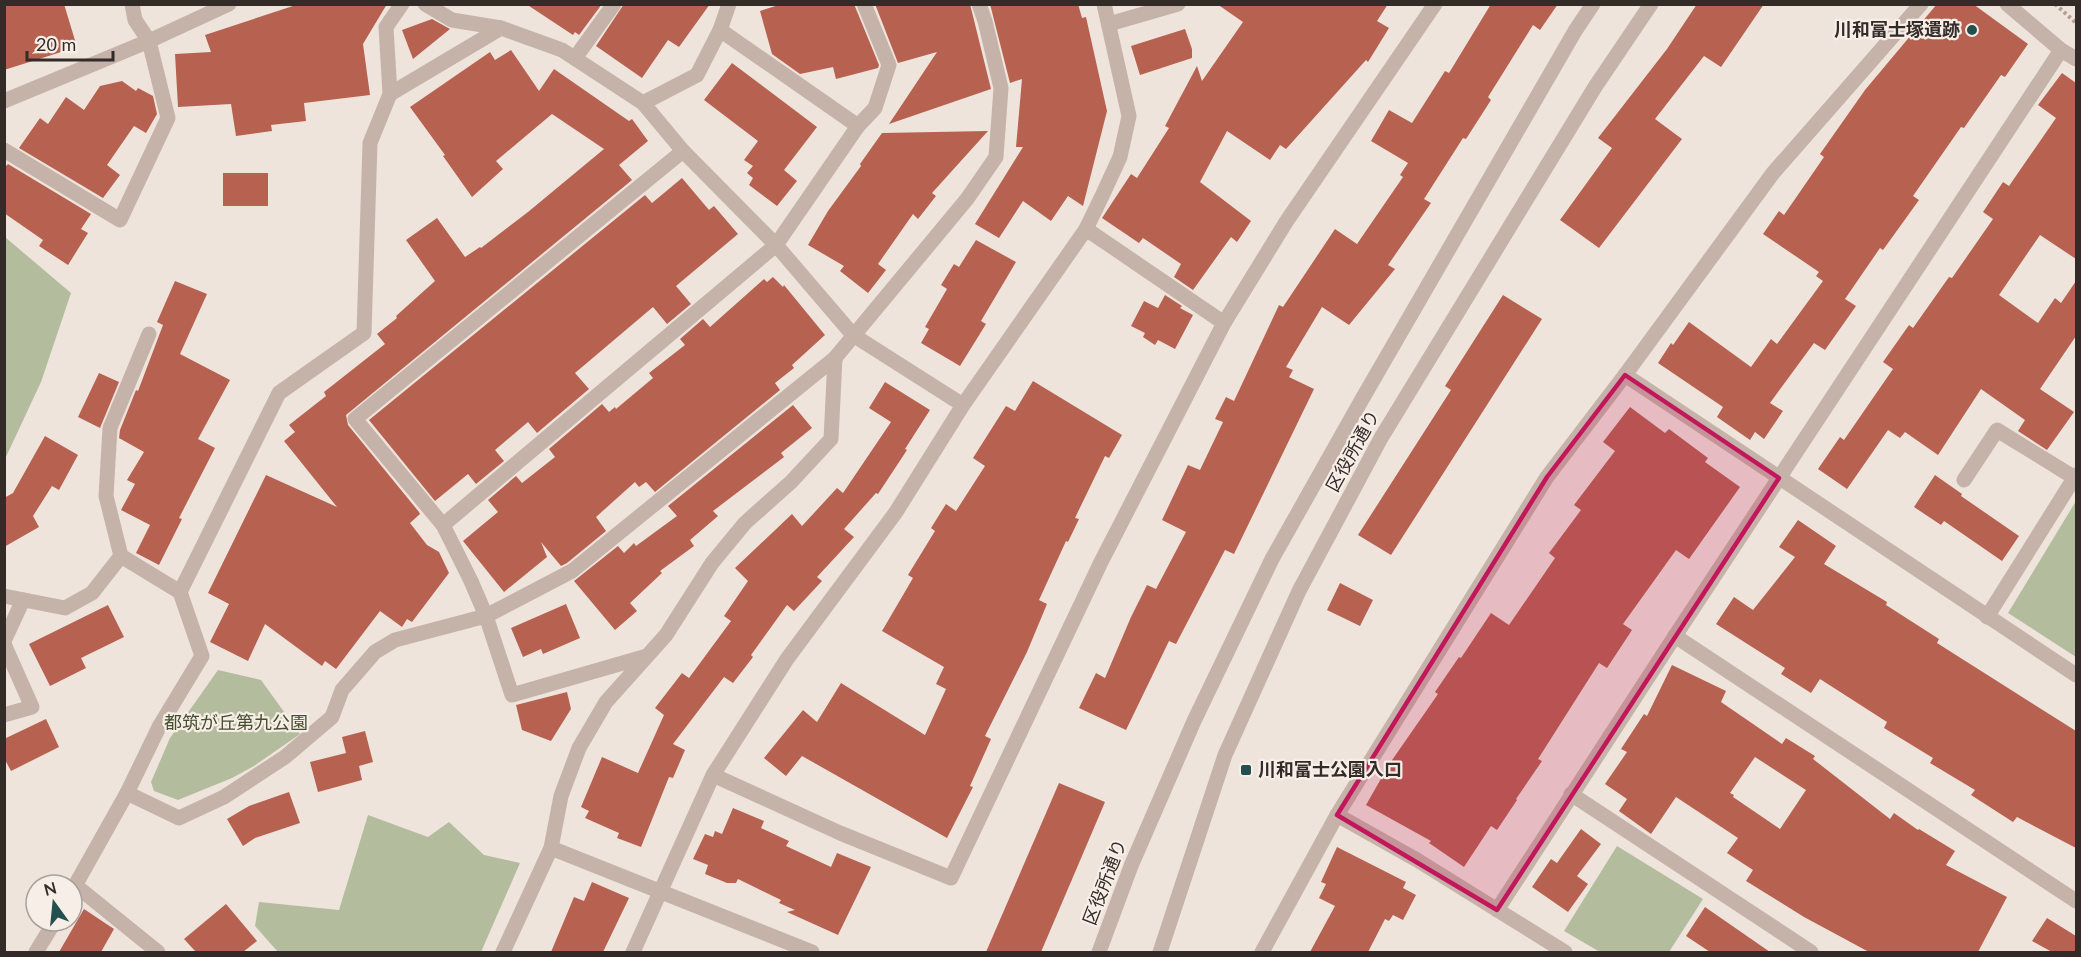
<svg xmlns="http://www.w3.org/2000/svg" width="2081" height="957" font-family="Lato,'Noto Sans JP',sans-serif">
	<rect width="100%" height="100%" fill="#efe4dc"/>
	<!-- green -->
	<g fill="#b4bc9e">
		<path d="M5,237L71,293L41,382L5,459Z"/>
		<path d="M2076,501V657L2008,613Z"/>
		<path d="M218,670L261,680L300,734L254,766L232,778L178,800L154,791L151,782L170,738Z"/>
		<path d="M368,815L428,837L449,822L484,855L520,863L481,952H278L255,926L259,902L339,910Z"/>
		<path d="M1617,846L1703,899L1669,952H1600L1564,931Z"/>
	</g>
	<!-- building -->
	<g fill="#b76151" fill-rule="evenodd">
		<path d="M4,4H64L77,47L4,70Z"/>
		<path d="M299,4H387L363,44L370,95L304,103L306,121L271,125L272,131L236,136L231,104L178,107L175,54L211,52L205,35Z"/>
		<path d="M526,4H602L579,35L575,32L573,35Z"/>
		<path d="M624,4H710L679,47L668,40L642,78L596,46Z"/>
		<path d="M782,4H854L879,65L878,68L836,79L833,67L800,74L772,54L760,11Z"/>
		<path d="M875,4H970L991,89L889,124L937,52L898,63Z"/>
		<path d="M990,4H1078L1082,18L1086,17L1107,111L1083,206L1068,196L1051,221L1023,201L999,238L975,224L1023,147H1016L1022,79L1010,83Z"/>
		<path d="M1217,4H1388L1377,21L1389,28L1368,62L1366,60L1286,149L1280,145L1270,160L1227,131L1200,182L1251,221L1237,242L1231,237L1193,290L1174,277L1181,264L1143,238L1139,243L1102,218L1131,174L1137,178L1169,128L1165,126L1197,66L1202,81L1243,22Z"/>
		<path d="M1491,4H1558L1540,30L1533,25L1488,97L1491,100L1466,139L1463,138L1424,199L1431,203L1388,265L1395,269L1349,325L1322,307L1286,367L1293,370L1289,377L1314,389L1234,554L1225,550L1176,644L1169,641L1126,730L1079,708L1096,673L1105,678L1131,617L1147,585L1156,589L1186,532L1162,520L1188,465L1200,470L1223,422L1215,419L1226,397L1234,401L1279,305L1283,307L1335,229L1357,244L1403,177L1400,175L1408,163L1371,141L1389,110L1412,123L1445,71L1449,73Z"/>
		<path d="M1697,4H1764L1721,67L1704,56L1655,119L1682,139L1599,248L1560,220L1612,148L1598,138L1667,49Z"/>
		<path d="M1937,4H1973L2028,44L2005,77L2001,75L1964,128L1961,127L1913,196L1919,200L1883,250L1880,248L1845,299L1856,306L1825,350L1814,343L1770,403L1783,411L1764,439L1755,432L1750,440L1717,417L1723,407L1658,363L1671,343L1673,345L1689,322L1751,367L1771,339L1777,344L1823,281L1816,276L1819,272L1763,234L1779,211L1784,215L1824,157L1820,154L1865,90Z"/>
		<path d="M432,19L450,29L413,59L402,30Z"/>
		<path d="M1185,29L1192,49V58L1140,75L1131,46Z"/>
		<path d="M511,50L539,91L554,69L629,121L632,119L648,141L619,165L632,180L346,415L348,425L419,512L420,514L410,523L427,545L439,552L449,573L412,622L407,619L402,627L380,611L336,669L325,661L322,666L265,624L248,661L210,642L229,604L208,593L266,475L337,507L284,441L295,432L289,425L326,396L324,392L385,344L377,334L397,318L396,316L435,281L406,240L437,218L465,257L480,247L481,248L528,212L604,149L552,114L496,161L503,169L472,197L443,156L445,155L410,107L490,52L495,60Z"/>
		<path d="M732,63L817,127L784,170L797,181L777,206L749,185L753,178L747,173L753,166L744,160L758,141L704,100Z"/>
		<path d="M2062,73L2076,83V259L2040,235L1999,295L2038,323L2055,298L2061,303L2076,281V336L2040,389L2074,412L2047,450L2018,431L2025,420L1981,389L1938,455L1905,432L1900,438L1888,430L1847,489L1818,469L1840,437L1844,440L1893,369L1883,362L1909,325L1913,328L1949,277L1952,278L1993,219L1983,212L2003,182L2009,186L2056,118L2038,105Z"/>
		<path d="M122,81L136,91L138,88L153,96L157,114L146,133L134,126L107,165L120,175L103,198L19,148L40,118L48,124L66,97L84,110L100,86Z"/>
		<path d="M988,131L932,193L936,196L918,219L913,214L878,264L886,270L868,293L840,271L844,266L808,245L828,211L861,166L860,164L882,133Z"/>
		<path d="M8,164L91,214L81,229L88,233L68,265L39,246L43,240L4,213V168Z"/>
		<rect x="223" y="173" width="45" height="33"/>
		<path d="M682,178L709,210L714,206L738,234L676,286L691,304L667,324L653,307L575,373L589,389L537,433L528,422L495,450L504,461L476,484L468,474L435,501L369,420L645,195L652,203Z"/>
		<path d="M976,240L1016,262L981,321L986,324L960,366L921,343L929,329L925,327L947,289L941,285L954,264L959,267Z"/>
		<path d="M773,277L783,287L784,285L825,335L792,365L794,368L775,383L780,390L655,492L646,482L639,487L635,482L596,517L606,531L567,563L561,566L541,542L547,557L504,592L463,541L498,512L488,500L516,476L522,483L555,457L549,449L602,404L609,412L615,407L616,409L653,378L649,373L685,345L680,339L703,319L710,327L764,279L767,282Z"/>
		<path d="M175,281L207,294L180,354L230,380L198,439L215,448L179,518L182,519L159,565L136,553L150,525L121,510L135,484L127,480L144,452L119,438L120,430L136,390L138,391L163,325L157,322Z"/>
		<path d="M1165,295L1182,306L1180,308L1193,315L1175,349L1158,340L1155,345L1143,337L1145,333L1131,326L1144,301L1158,308Z"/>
		<path d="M1503,295L1542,319L1391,555L1358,535L1451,390L1445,386Z"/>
		<path d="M99,373L119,382L100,428L78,417Z"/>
		<path d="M1033,381L1122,435L1109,458L1105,456L1075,518L1079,519L1068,542L1066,541L1039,600L1047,604L1027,652L985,736L991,739L970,786L973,787L947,838L802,756L786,776L764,758L803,710L817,722L841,683L925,735L946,689L936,684L944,667L882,631L913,578L908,575L935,531L931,528L946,504L956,511L985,466L973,458L1006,406L1015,411Z"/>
		<path d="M885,382L930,410L905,449L907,450L878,494L876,493L844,529L854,537L817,577L822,581L794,611L787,605L751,655L753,657L733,683L724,677L673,744L685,750L673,778L669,777L641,847L617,838L619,833L585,818L589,811L581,807L602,757L638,773L664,715L655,708L682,673L689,678L731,621L724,616L748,581L735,568L792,514L802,526L837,488L843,493L891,422L869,408Z"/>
		<path d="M793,405L812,428L781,453L784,457L713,511L718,516L690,540L694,546L660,571L662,573L630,603L637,611L615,630L574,581L618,546L624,553L634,543L636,546L677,516L668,506Z"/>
		<path d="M1630,407L1665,433L1669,429L1708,458L1705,462L1740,487L1689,559L1676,550L1623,624L1632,630L1607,668L1599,663L1538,759L1542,761L1516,799L1517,800L1497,830L1491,826L1464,867L1429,843L1431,841L1366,805L1390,763L1438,694L1435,692L1459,657L1461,658L1491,613L1509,625L1555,558L1549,553L1581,510L1574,505L1615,451L1603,442Z"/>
		<path d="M45,436L78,455L59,490L52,486L33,516L39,527L4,547V498L13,493Z"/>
		<path d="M1935,475L1962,494L1961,496L2019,536L2002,561L1944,521L1941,525L1914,507Z"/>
		<path d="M1798,520L1836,546L1824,564L1887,602L1886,605L1939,639L1937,643L2076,731V848L2017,817L2013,822L1971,795L1975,790L1930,763L1933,758L1884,728L1887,722L1820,679L1811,693L1781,674L1785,668L1716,624L1734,597L1753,610L1795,557L1779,547Z"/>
		<path d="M1340,583L1373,600L1360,626L1327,610Z"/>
		<path d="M566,604L580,638L543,654L541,649L523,657L511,628Z"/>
		<path d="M108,605L124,637L81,658L86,668L50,686L29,644Z"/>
		<path d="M1672,665L1726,691L1721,702L1782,744L1786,738L1815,756L1813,759L1890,819L1894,813L1918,830L1919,829L1955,851L1946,865L2007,897L1978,952H1869L1804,917L1746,881L1753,870L1727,853L1738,838L1676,797L1651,834L1619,811L1627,799L1605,784L1627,752L1621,749L1644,714L1647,716ZM1755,757L1806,790L1780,829L1733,797L1734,795L1730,793Z"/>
		<path d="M567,692L571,709L551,741L522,730L516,705Z"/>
		<path d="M46,719L59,747L11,771L4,758V739Z"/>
		<path d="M365,731L373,762L359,766L362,780L318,792L310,762L346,753L342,737Z"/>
		<path d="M1059,783L1105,802L1041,952H986Z"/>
		<path d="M289,792L300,823L255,838L243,846L227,819L249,806Z"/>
		<path d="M733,808L764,821L761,828L789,841L786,846L831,867L837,853L871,867L838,935L787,912L795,910L779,903L781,900L738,879L736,883H727L705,874L708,865L693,859L705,834L713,837L715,831L722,834Z"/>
		<path d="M1581,829L1601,844L1577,876L1588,884L1568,912L1532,887L1551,859L1557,863Z"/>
		<path d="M1337,847L1406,882L1403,888L1416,895L1403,920L1393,915L1389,921L1385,919L1368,952H1310L1335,906L1319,898L1326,884L1321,882Z"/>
		<path d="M592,882L629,898L603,952H551L574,897L584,901Z"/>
		<path d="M226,904L257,941L243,952H196L184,939Z"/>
		<path d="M1705,907L1770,952H1710L1686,936Z"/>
		<path d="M84,909L114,929L101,952H59Z"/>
		<path d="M2047,918L2076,936V952H2052L2032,941Z"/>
	</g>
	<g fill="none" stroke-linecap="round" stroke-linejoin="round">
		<!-- path -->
		<path stroke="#b19e94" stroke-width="4" stroke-dasharray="3 3" stroke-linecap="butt" d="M2055,4L2076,23"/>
		<!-- service -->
		<g stroke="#c5b3a9" stroke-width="15">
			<path d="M1964,480L1997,430L2075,478"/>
			<path d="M75,885L158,952"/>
		</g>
		<!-- minor -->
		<g stroke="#c5b3a9" stroke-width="15">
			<path d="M425,4L452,20L501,28L562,50L643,103L683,151L776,245L853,335L963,405"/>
			<path d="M2007,4L2061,50L2076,59"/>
			<path d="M1109,24L1178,4"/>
			<path d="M720,30L858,126"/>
			<path d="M575,58L614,4"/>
			<path d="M390,94L501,28"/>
			<path d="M4,101L149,41L229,4"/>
			<path d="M643,103L697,75L720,30L729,4"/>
			<path d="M4,150L120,220L168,118L149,41L135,20L132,4"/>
			<path d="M1086,229L1224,323"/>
			<path d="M149,334L110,428L106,496L121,556L180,592"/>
			<path d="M1625,375L2076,675"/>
			<path d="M443,525L776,245L858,126L875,108L889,65L864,4"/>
			<path d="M4,596L65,608L92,593L121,556"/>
			<path d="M1987,617L2076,475"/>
			<path d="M1675,636L2076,901"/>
			<path d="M4,641L23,600"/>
			<path d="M4,644L32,707L4,715"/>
			<path d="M647,656L512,695L486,616L471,581L443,525L355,419L683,151"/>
			<path d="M713,775L840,833L951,878L1101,562L1224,323L1286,222L1435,4"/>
			<path d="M127,793L159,727L202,656L180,592L279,393L364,333L370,143L390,94L386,27L402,4"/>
			<path d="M1571,794L1811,952"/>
			<path d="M1337,815L1417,860L1565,952"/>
			<path d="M72,891L127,793L179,818L224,797L285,757L332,717L342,690L375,652L395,640L486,616L572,571L835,358L967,199L996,157L1001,88L985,21L979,4"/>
			<path d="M1497,910L1675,636L2061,50"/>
			<path d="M36,952L55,921"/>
			<path d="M503,952L551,848L561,796L579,748L606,702L666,635L712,563L745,523L791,482L831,439L835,358"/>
			<path d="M633,952L713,775L787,659L896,512L963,405L1086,229L1102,196L1120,157L1129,116L1104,4"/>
			<path d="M1262,952L1337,815L1547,477L1625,375L1773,173L1921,4"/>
		</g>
		<!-- tertiary -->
		<g stroke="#c5b3a9" stroke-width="15">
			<path d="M551,848L812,952"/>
			<path d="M1099,952L1131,866L1194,721L1272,559L1361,401L1575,31L1593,4"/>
			<path d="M1160,952L1225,755L1299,591L1381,438L1595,87L1651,4"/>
		</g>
	</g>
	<!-- marked area -->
	<path fill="#c2185b" fill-opacity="0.2" stroke="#c2185b" stroke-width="4.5" stroke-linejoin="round" d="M1625,375L1779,478L1497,910L1337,815L1547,477Z"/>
	<!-- markers -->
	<g fill="#23504f" stroke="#f7eee7" stroke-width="2">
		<circle cx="1972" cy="30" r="6"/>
		<rect x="1240" y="764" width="12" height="12" rx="3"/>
	</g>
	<g text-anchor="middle" stroke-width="4.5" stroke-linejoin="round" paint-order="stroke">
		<!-- poi labels -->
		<g font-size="18" font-weight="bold" fill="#332b28" stroke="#f7eee7" text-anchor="end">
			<text x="1960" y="36">川和富士塚遺跡</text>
			<text x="1258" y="776" text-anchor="start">川和富士公園入口</text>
		</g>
		<!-- street labels -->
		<g font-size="18" fill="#332b28" stroke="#f7eee7">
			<text transform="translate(1353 451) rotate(-61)" y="6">区役所通り</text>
			<text transform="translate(1105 882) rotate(-69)" y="6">区役所通り</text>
		</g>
		<!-- park labels -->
		<g font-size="18" fill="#464f2f" stroke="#f7eee7">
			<text x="236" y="729">都筑が丘第九公園</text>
		</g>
	</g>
	<!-- border -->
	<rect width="2081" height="957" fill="none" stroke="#332b28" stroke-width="12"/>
	<!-- north arrow -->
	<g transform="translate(54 903) rotate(345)"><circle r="28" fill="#f7eee7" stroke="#a9a09b" stroke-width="1.5"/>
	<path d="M0-4.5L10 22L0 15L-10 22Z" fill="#23504f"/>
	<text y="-9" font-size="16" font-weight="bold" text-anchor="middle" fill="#332b28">N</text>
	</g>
	<!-- scale -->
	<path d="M27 51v9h86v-9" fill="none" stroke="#332b28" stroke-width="3"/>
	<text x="36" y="51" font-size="18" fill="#332b28" stroke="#f7eee7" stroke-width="4.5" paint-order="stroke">20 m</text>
</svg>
